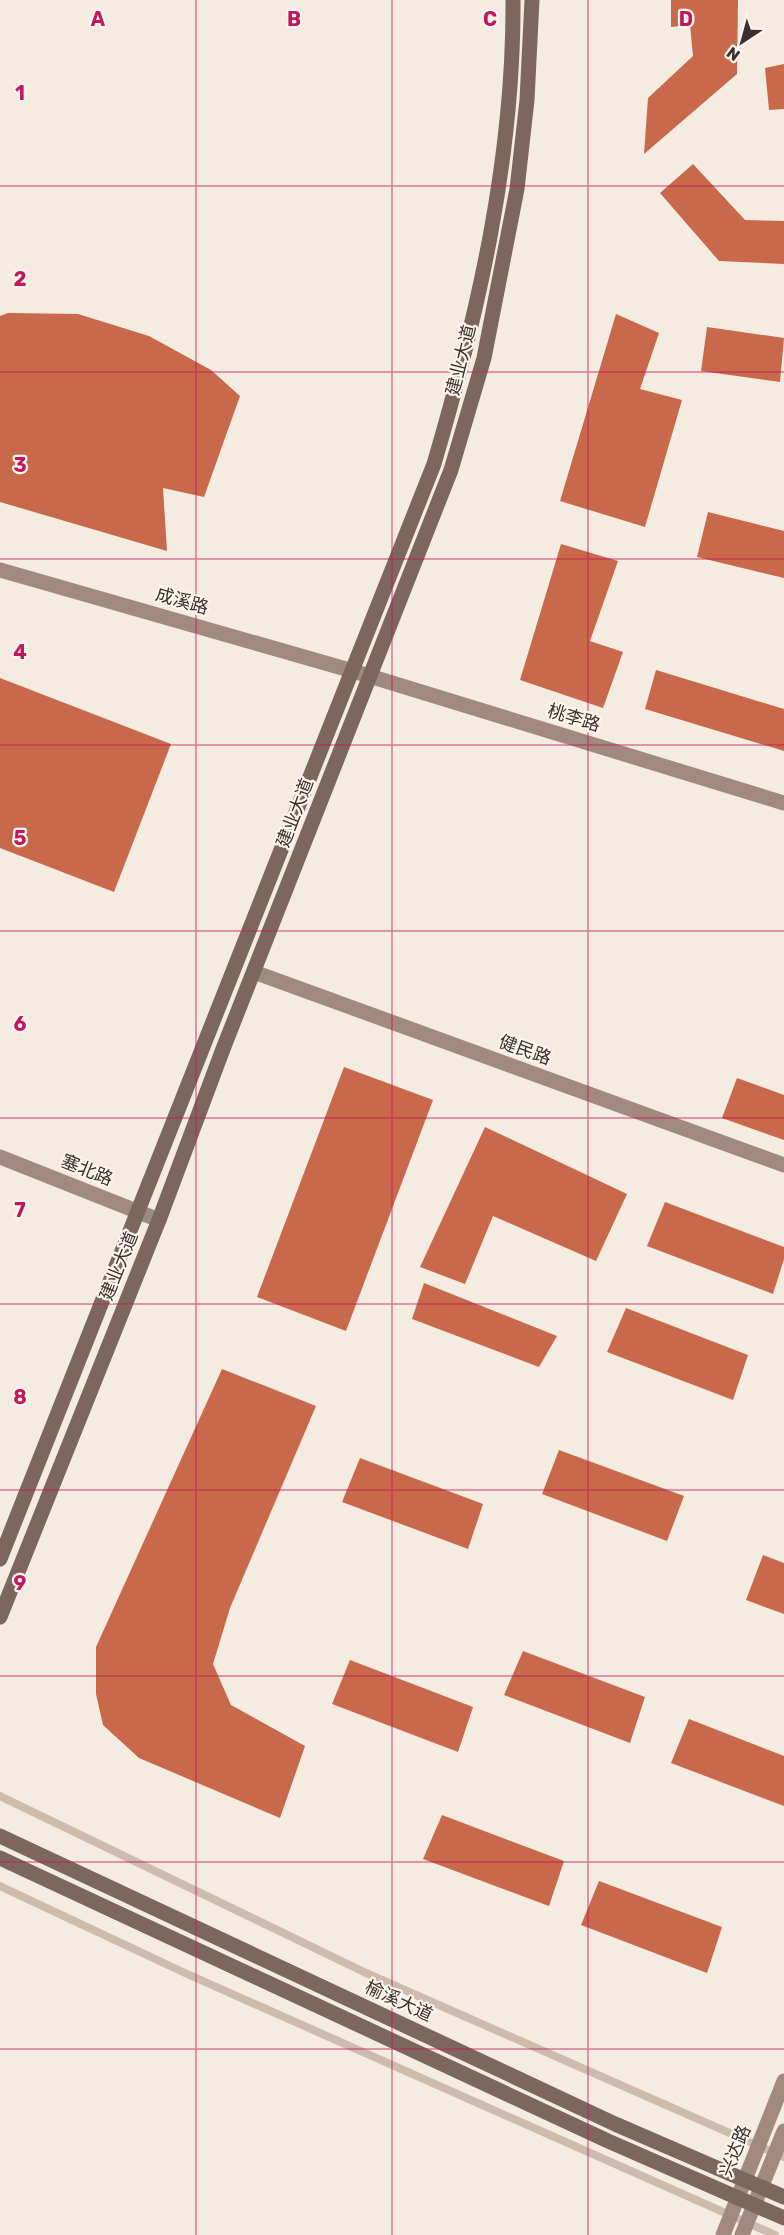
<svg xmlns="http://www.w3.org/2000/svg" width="784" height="2235" font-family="Rubik,'Noto Sans SC',sans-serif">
	<rect width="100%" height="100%" fill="#f4ebe1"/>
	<!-- building -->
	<g fill="#c8694b">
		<path d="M671,0H738L737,74L644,154L648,98L693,56L690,25L671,27Z"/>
		<path d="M784,64V109L769,110L765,68Z"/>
		<path d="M693,164L745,220L784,221V264L719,261L660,193Z"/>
		<path d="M8,313L78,314L149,336L211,370L240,396L204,497L163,488L167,551L0,502V316Z"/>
		<path d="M616,314L659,333L640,389L682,400L645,527L560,501Z"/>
		<path d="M707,327L784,338L780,382L701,371Z"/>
		<path d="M708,512L784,531V578L697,557Z"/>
		<path d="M561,544L618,561L590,641L623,652L603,708L520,680Z"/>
		<path d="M656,670L784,709V751L645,709Z"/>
		<path d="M0,678L171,744L114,892L0,848Z"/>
		<path d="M344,1067L433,1100L346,1331L257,1297Z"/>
		<path d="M737,1078L784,1095V1140L722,1118Z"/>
		<path d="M485,1127L627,1194L596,1261L493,1216L465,1284L420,1267Z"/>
		<path d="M665,1202L784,1247V1259L773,1294L647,1246Z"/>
		<path d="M424,1283L557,1336L539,1367L412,1319Z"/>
		<path d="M626,1308L748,1355L733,1400L607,1352Z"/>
		<path d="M222,1369L316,1406L230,1608L213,1664L231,1705L305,1746L280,1818L139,1758L103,1725L96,1694V1647Z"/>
		<path d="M559,1450L684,1496L667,1541L542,1494Z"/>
		<path d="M360,1458L483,1504L468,1549L342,1502Z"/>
		<path d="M763,1555L784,1563V1614L746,1600Z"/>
		<path d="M523,1651L645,1697L630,1743L504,1695Z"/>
		<path d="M350,1660L473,1707L458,1752L332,1704Z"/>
		<path d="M689,1719L784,1756V1806L671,1763Z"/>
		<path d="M442,1815L564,1861L549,1906L423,1859Z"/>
		<path d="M599,1881L722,1927L707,1973L581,1925Z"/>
	</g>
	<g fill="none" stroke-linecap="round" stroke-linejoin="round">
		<!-- lane -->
		<g stroke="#cdbbac" stroke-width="8">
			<path d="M0,1796L364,1972L784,2157"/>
			<path d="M0,1886L185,1973L775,2235"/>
		</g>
		<!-- secondary -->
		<g stroke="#a18a7d" stroke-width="15">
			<path d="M0,570L353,671L784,803"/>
			<path d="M254,972L784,1165"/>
			<path d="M0,1157L159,1220"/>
			<path d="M723,2235L784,2081"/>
			<path d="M742,2235L784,2131"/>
		</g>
		<!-- primary -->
		<g stroke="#7d675c" stroke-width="15">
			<path d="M0,1559L434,464C478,314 514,158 513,0"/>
			<path d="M0,1617L159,1220L223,1049L451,470L484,358L517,189L527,100L532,0"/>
			<path d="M0,1836L615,2124L784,2197"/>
			<path d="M0,1858L608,2141L784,2218"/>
		</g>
	</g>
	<!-- grid -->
	<path fill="none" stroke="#c2185b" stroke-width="1.5" stroke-opacity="0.55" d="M196,0V2235M392,0V2235M588,0V2235M0,186H784M0,372H784M0,559H784M0,745H784M0,931H784M0,1118H784M0,1304H784M0,1490H784M0,1676H784M0,1862H784M0,2049H784"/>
	<g text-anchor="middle" stroke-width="4.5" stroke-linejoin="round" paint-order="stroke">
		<!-- street labels -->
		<g font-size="18" fill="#3b302b" stroke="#fbf5ee">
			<text transform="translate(461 360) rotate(-76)" y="6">建业大道</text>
			<text transform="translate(182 601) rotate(16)" y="6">成溪路</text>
			<text transform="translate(574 718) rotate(17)" y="6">桃李路</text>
			<text transform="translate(295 813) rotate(-69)" y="6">建业大道</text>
			<text transform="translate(525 1050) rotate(20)" y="6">健民路</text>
			<text transform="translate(87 1170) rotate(22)" y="6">塞北路</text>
			<text transform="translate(119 1266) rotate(-68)" y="6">建业大道</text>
			<text transform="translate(399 2001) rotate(25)" y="6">榆溪大道</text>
			<text transform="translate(735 2151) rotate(-68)" y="6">兴达路</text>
		</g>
	</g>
	<g font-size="20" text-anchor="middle" font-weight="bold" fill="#c2185b" stroke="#fbf5ee" stroke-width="4.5" stroke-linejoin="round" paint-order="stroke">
		<text x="98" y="26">A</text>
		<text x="294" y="26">B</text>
		<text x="490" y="26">C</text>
		<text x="686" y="26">D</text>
		<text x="20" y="100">1</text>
		<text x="20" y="286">2</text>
		<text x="20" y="472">3</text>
		<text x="20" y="659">4</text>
		<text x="20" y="845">5</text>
		<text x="20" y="1031">6</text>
		<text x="20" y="1217">7</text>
		<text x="20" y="1404">8</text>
		<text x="20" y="1590">9</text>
	</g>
	<!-- north arrow -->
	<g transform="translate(742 42) rotate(216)" stroke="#fbf5ee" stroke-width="4.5" paint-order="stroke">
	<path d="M0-4.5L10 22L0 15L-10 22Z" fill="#3b302b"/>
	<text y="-9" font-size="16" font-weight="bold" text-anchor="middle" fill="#3b302b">N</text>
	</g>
</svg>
